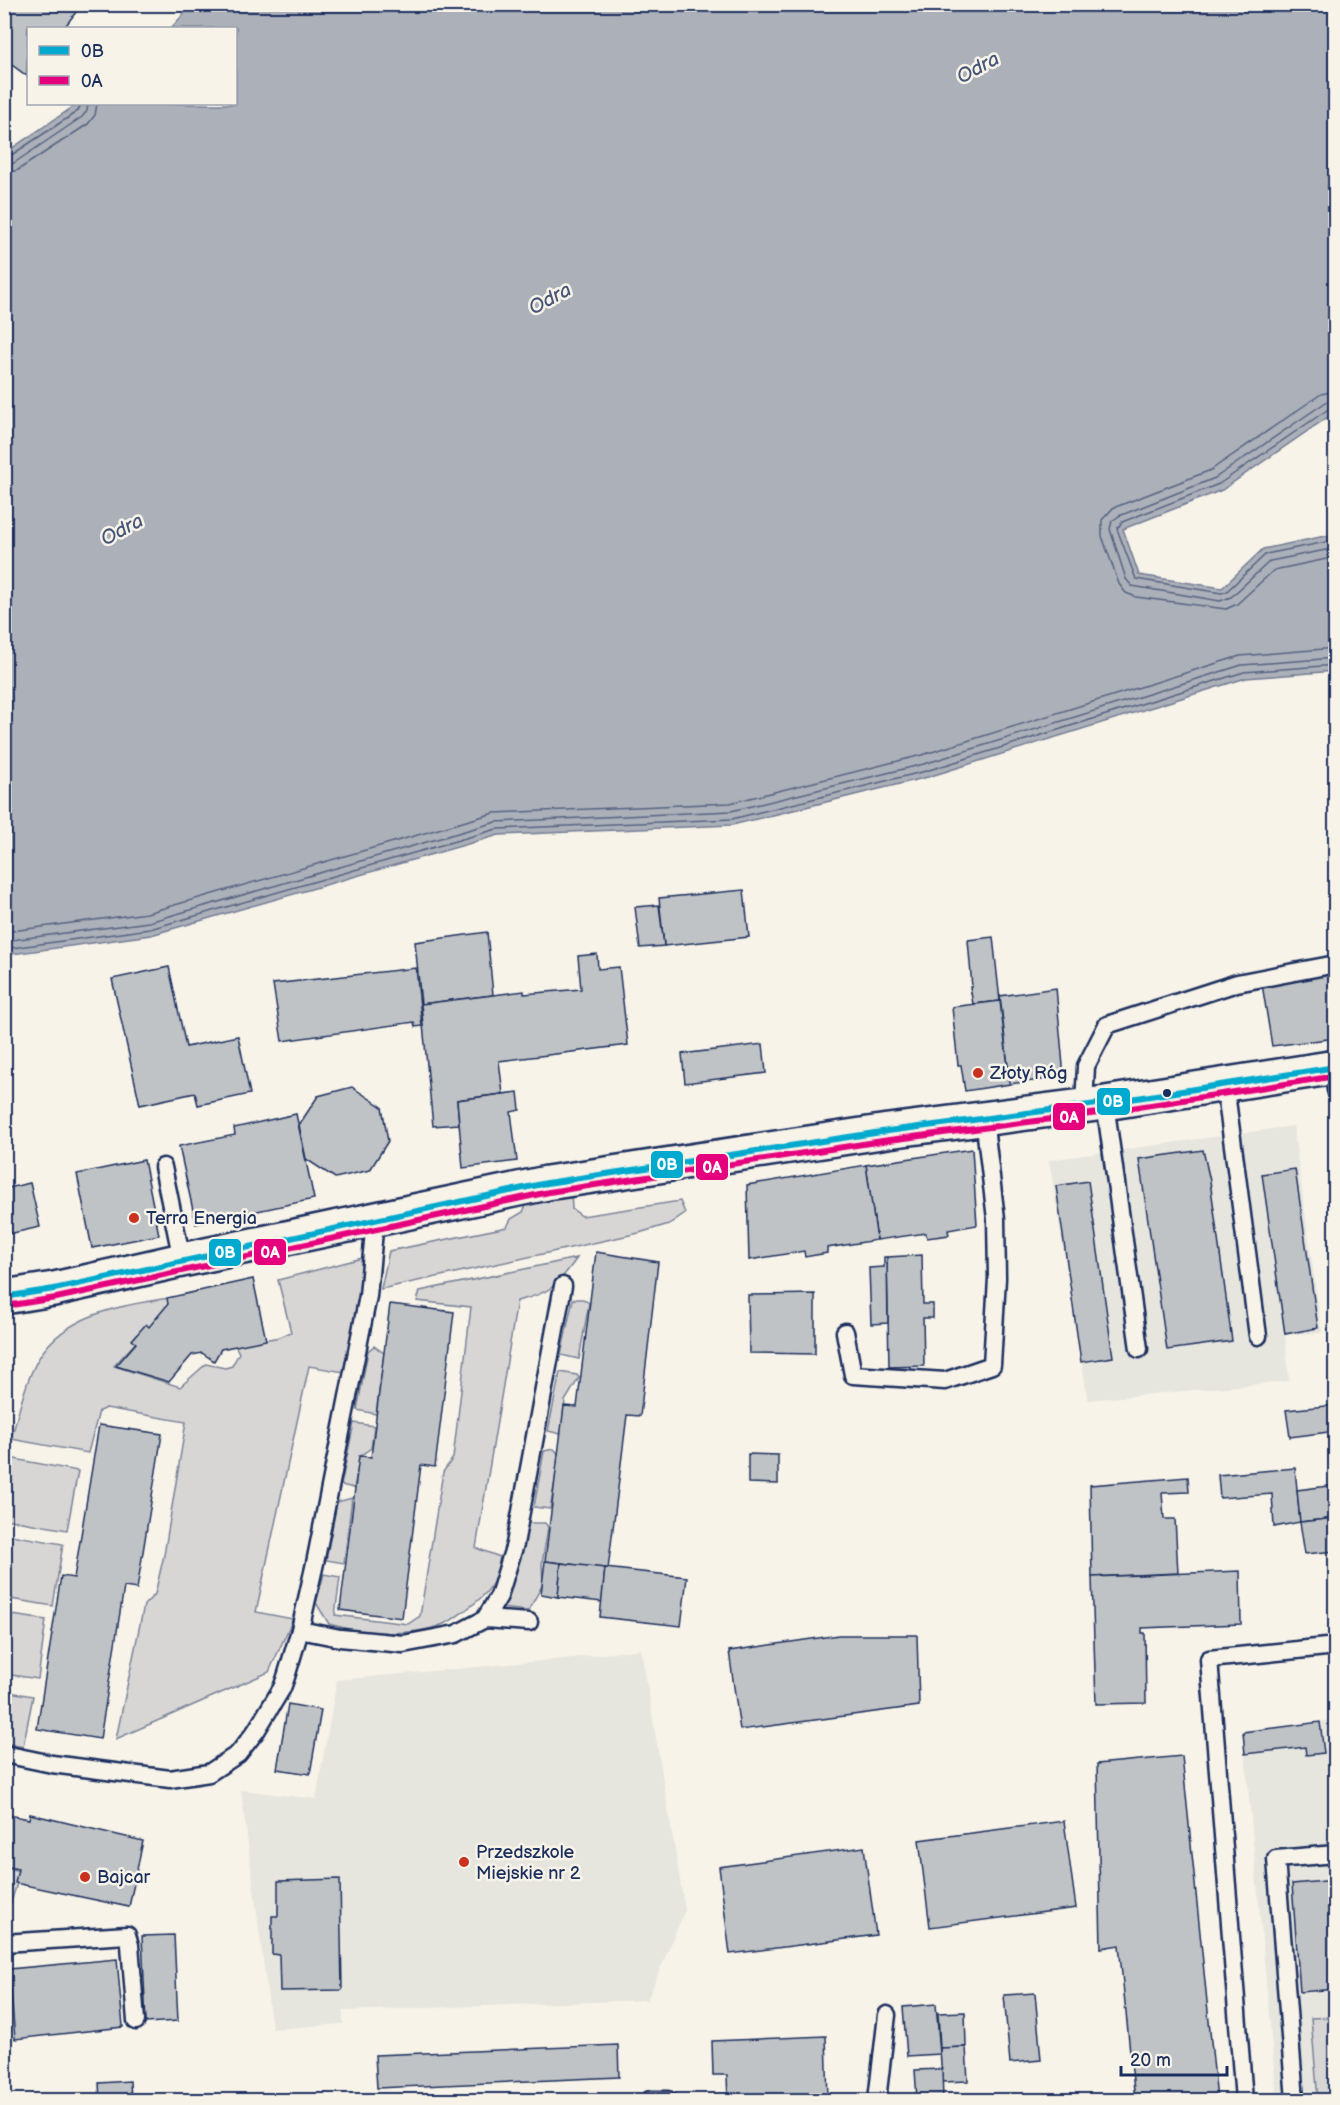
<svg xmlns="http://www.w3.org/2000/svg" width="1340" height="2105" viewBox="0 0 1340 2105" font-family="'Balsamiq Sans',sans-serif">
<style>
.built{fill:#e6e5de}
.green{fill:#d7d6d4;stroke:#798299;stroke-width:1.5}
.water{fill:#acb0b9;stroke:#727c95;stroke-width:1.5}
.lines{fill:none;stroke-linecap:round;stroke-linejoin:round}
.shore{stroke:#556382;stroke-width:1.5}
.building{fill:#c0c3c5;stroke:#1b2f5e;stroke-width:1.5}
.service-casing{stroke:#1b2f5e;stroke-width:21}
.minor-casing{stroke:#1b2f5e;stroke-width:38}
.service{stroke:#f7f3e8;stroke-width:16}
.minor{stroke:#f7f3e8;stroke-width:33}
.bus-1-casing{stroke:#f7f3e8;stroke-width:10}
.bus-2-casing{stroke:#f7f3e8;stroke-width:10}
.bus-1{stroke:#00a9ce;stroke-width:6}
.bus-2{stroke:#e5007d;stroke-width:6}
.poi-dot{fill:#c8321e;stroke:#f7f3e8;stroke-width:2}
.bus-dot{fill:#1b2f5e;stroke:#f7f3e8;stroke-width:2}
.labels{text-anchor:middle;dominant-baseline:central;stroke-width:5;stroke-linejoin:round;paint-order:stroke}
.poi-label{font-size:18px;fill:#1b2f5e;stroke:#f7f3e8;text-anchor:start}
.water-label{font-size:20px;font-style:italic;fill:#465679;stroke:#f7f3e8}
.line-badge{stroke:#f7f3e8;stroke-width:2}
.badge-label{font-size:16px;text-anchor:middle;font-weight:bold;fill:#fff}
</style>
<rect width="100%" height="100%" fill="#f7f3e8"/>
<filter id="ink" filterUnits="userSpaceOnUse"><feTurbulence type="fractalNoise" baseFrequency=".0167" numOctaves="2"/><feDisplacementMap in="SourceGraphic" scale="12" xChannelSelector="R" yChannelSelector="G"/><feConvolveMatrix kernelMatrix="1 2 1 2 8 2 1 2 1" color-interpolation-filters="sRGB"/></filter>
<g filter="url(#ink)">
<g class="built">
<polygon points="1293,1126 1322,1333 1285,1334 1289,1381 1088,1400 1049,1160"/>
<polygon points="641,1649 685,1910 647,2000 343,2011 343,2024 272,2029 241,1790 316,1799 337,1680 573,1658"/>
<polygon points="1335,1720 1335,2100 1277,2100 1243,1732"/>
</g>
<g class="green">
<polygon points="571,1192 572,1209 582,1216 680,1201 685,1213 669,1224 639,1233 381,1289 389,1251 507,1227 511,1219 523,1212 529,1199"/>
<path d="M366,1257L344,1372L309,1366L256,1612L293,1619L269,1672L116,1739L144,1605L155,1594L164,1555L186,1422L106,1408L99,1411L88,1453L11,1439C19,1412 27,1371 45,1349C73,1313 127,1304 170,1298L175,1300L114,1366L180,1387L206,1364L225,1368L232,1366L239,1353L235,1345L280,1337L291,1332L278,1280Z"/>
<path d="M577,1258C557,1286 551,1293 517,1301L476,1548L500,1557C497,1583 488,1594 467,1609C461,1613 454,1619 448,1622C416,1638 362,1634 329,1624L316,1603L324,1574L340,1577L335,1615L408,1624L420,1616L443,1472L453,1458L471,1307L417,1301L420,1291Z"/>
<polygon points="573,1299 583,1299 589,1303 579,1359 561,1355"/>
<polygon points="374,1346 384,1353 376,1414 357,1410 368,1351"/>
<polygon points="560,1372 577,1375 579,1378 565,1401 561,1434 548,1431"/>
<polygon points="354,1423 374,1426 371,1448 360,1456 354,1488 341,1485"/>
<polygon points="554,1449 557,1452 559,1459 550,1509 534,1507 544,1451"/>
<polygon points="4,1457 78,1471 67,1530 5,1519"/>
<polygon points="352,1498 344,1563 326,1560 337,1502"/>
<polygon points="526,1523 545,1523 548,1527 542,1564 543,1584 528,1611 500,1608"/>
<polygon points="5,1534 63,1544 53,1606 5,1598"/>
<polygon points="5,1614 46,1620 38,1679 5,1674"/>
<polygon points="4,1691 33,1696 23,1747 5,1743"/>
<polygon points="5,1868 21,1871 5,1921"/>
<polygon points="1335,2017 1335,2100 1318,2100 1311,2018"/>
</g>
<polygon class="water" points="192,5 1335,5 1335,412 1222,490 1123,529 1139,575 1222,588 1263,549 1335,534 1335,671 1246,678 928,777 732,825 499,835 151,935 5,955 5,153 73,107 102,104 236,104 236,28 171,28"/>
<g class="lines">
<g class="shore">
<polyline points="4,157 10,156 78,111 81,104"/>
<polyline points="4,165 14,163 82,117 87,111 88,104"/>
<polyline points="4,174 18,170 88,124 95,115 97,104"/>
<polyline points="1336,391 1321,394 1211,470 1113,508 1102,520 1102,536 1119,584 1126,593 1136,597 1226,609 1237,604 1274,570 1336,557"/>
<polyline points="1336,400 1326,402 1215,478 1119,516 1112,521 1110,529 1126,579 1132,586 1220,601 1231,597 1270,561 1336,548"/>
<polyline points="1336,407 1330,408 1219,484 1122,522 1117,529 1136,579 1221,593 1226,592 1266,554 1336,540"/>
<polyline points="4,932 147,913 494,813 730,803 922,755 1240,656 1336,648"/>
<polyline points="4,941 149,922 496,822 731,811 924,764 1242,665 1336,658"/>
<polyline points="4,949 150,929 497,829 732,819 926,771 1244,672 1336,665"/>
</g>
</g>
<g class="building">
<polygon points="4,4 82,4 64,28 28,28 27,76 4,59"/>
<polygon points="744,890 749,937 664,946 659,898"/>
<polygon points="659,905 664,946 640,948 635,907"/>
<polygon points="487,932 493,995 421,1004 415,942"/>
<polygon points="993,937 1000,1001 973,1004 970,987 972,987 968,940"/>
<polygon points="597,954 598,969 619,967 628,1045 499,1061 503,1094 457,1100 459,1124 433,1126 421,1004 524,991 524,994 581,989 578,956"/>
<polygon points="169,967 186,1047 238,1036 250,1094 198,1105 195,1093 140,1105 112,979"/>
<polygon points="416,968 422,1026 415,1027 414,1022 282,1041 273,984"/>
<polygon points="1336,974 1336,1038 1272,1046 1262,984"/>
<polygon points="1056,988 1064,1077 1010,1084 1000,996"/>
<polygon points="1000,1001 1010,1084 965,1091 961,1065 958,1065 952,1007"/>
<polygon points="763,1044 766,1073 685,1083 682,1054"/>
<polygon points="352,1087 382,1107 388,1141 370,1170 335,1178 306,1159 299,1125 318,1096"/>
<polygon points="518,1092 520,1110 511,1112 517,1161 463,1168 457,1100"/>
<polygon points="296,1114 314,1199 196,1224 179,1146 235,1135 234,1128"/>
<polygon points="972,1149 977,1225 948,1230 949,1235 927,1238 926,1233 877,1240 866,1165"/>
<polygon points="1203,1150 1210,1181 1232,1341 1167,1350 1139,1159"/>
<polygon points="144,1160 159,1235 92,1248 77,1174"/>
<polygon points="866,1165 877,1240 827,1248 827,1253 805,1257 804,1251 749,1260 747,1185"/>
<polygon points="1295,1169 1318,1328 1285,1334 1262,1174"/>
<polygon points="1088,1181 1113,1357 1081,1362 1056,1186"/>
<polygon points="30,1183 40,1227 4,1235 4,1189"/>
<polygon points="596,1252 658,1262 640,1416 627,1415 608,1569 545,1561 564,1406 577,1407"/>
<polygon points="922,1255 923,1304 933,1304 933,1318 923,1318 924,1366 889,1367 887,1257"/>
<polygon points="884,1257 887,1257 888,1323 871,1324 869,1268 884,1267"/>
<polygon points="253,1279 266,1340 221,1349 214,1361 202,1353 192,1355 169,1382 116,1366 136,1343 132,1340 146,1324 149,1327 168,1304 167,1298"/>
<polygon points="815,1294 815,1354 749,1353 748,1295"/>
<polygon points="390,1304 454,1312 435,1467 421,1465 402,1618 340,1610 359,1456 371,1457"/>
<polygon points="1336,1405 1336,1431 1290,1437 1286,1410"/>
<polygon points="99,1425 162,1434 137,1589 124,1587 100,1739 37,1729 61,1576 74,1578"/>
<polygon points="748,1454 778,1455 778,1484 748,1483"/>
<polygon points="1295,1468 1300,1522 1274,1527 1272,1494 1220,1498 1218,1475"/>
<polygon points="1188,1477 1189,1492 1162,1493 1164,1519 1175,1519 1178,1573 1092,1577 1090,1485"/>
<polygon points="1336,1485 1336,1518 1300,1522 1297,1490"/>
<polygon points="1336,1518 1336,1551 1305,1554 1300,1522"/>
<polygon points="545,1561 561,1563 558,1597 541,1594"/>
<polygon points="561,1563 605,1568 602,1602 558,1597"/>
<polygon points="605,1568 687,1577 681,1626 600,1617"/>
<polygon points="1240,1571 1241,1624 1142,1628 1142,1633 1145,1633 1146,1703 1096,1704 1092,1577"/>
<polygon points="839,1635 917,1635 919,1706 740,1730 729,1651"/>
<polygon points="288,1704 321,1710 310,1774 277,1769"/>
<polygon points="1320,1722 1324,1753 1306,1755 1305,1747 1245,1754 1243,1732"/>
<polygon points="1182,1756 1217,2100 1135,2100 1119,1945 1101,1948 1097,1764"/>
<polygon points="4,1814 29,1819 30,1814 143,1841 129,1907 15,1883 18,1869 4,1866"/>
<polygon points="1064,1821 1076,1908 930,1927 919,1840"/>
<polygon points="864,1847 876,1935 730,1954 719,1867"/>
<polygon points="340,1879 342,1990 280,1991 279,1955 272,1954 272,1916 278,1916 278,1881"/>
<polygon points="1336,1880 1336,1989 1300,1992 1292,1884"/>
<polygon points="174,1935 178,2021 146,2023 142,1936"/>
<polygon points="117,1959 123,2027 15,2039 9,1969"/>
<polygon points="1035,1993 1041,2060 1010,2063 1004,1995"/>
<polygon points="936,2004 940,2054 907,2056 903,2007"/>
<polygon points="965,2012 966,2047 940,2048 938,2013"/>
<polygon points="826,2036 828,2100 728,2100 727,2075 713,2075 712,2041"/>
<polygon points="618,2045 619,2077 377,2088 375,2055"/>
<polygon points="966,2047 968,2081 942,2082 940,2048"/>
<polygon points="942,2069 943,2100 917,2100 915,2070"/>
<polygon points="130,2081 131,2100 100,2100 99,2083"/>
</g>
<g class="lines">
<g class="service-casing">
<g id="service">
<polyline points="1333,1068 1336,1090"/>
<polyline points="1225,1085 1258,1336"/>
<polyline points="1105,1103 1139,1349"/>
<polyline points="1084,1106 1086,1066 1107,1025 1237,983 1336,964"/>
<polyline points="163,1167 182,1260"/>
<polyline points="845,1332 853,1375 945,1381 992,1365 997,1278 996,1219 984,1118"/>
<polyline points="485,1619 529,1622"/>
<polyline points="300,1630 340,1638 403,1644 456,1634 485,1619 499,1596 515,1544 563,1286"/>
<polyline points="4,1754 52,1764 170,1779 209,1773 238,1754 256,1731 282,1688 286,1677 300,1630 315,1563 368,1296 375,1220"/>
<polyline points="4,1943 127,1935 130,1945 136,2021"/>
<polyline points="650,2100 668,2100"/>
<polyline points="877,2100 887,2015"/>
<polyline points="1244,2100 1209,1659 1336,1646"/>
<polyline points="1295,2100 1276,1859 1336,1854"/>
</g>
</g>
<g class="minor-casing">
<polyline id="minor" points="4,1297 54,1289 182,1260 547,1183 888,1131 1105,1103 1336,1067"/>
</g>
<use href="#service" class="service"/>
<use href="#minor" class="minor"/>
<g class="bus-1-casing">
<polyline id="bus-1" points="4,1297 54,1289 547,1183 888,1131 1105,1103 1336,1067"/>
</g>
<g class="bus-2-casing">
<polyline id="bus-2" points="5,1306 56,1298 549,1192 889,1140 1106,1112 1336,1076"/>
</g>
<use href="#bus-1" class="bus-1"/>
<use href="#bus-2" class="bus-2"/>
</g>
</g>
<g class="poi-dot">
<circle cx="978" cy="1073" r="6"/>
<circle cx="134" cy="1218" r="6"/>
<circle cx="464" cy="1862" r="6"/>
<circle cx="85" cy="1877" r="6"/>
</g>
<circle class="bus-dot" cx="1167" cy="1093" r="5"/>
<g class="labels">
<g class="poi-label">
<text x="990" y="1073">Złoty Róg</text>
<text x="146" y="1218">Terra Energia</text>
<text x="476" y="1852">Przedszkole<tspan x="476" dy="21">Miejskie nr 2</tspan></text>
<text x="97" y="1877">Bajcar</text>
</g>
<g class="water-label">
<text transform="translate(978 68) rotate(-28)">Odra</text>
<text transform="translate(550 299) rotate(-28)">Odra</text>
<text transform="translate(122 530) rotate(-28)">Odra</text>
</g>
</g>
<g class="line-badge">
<rect x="1096" y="1087" width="35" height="29" rx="6" fill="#00a9ce"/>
<rect x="1052" y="1102" width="34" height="29" rx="6" fill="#e5007d"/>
<rect x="650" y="1150" width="34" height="29" rx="6" fill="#00a9ce"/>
<rect x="695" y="1153" width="34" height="28" rx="6" fill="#e5007d"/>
<rect x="253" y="1238" width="34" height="28" rx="6" fill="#e5007d"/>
<rect x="208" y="1238" width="34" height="29" rx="6" fill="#00a9ce"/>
</g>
<g class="badge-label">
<text x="1113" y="1107">0B</text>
<text x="1069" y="1123">0A</text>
<text x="667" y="1170">0B</text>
<text x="712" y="1173">0A</text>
<text x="270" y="1258">0A</text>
<text x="225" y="1258">0B</text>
</g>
<rect width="1340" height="2105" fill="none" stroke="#f7f3e8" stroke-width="24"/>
<rect x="12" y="12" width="1316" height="2081" fill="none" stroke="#1b2f5e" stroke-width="2" filter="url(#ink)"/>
<rect x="27" y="27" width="210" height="78" fill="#f7f3e8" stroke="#9fa5b1" stroke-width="1.5"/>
<rect x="39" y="46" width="30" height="9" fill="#00a9ce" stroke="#9fa5b1" stroke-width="1.5"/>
<text x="81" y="57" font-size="18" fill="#1b2f5e">0B</text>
<rect x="39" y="76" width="30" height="9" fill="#e5007d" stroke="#9fa5b1" stroke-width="1.5"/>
<text x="81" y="87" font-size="18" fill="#1b2f5e">0A</text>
<path d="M1121 2066v9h106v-9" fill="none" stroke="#1b2f5e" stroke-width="3"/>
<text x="1130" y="2066" font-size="18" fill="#1b2f5e" stroke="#f7f3e8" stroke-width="4.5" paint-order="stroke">20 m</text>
</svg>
